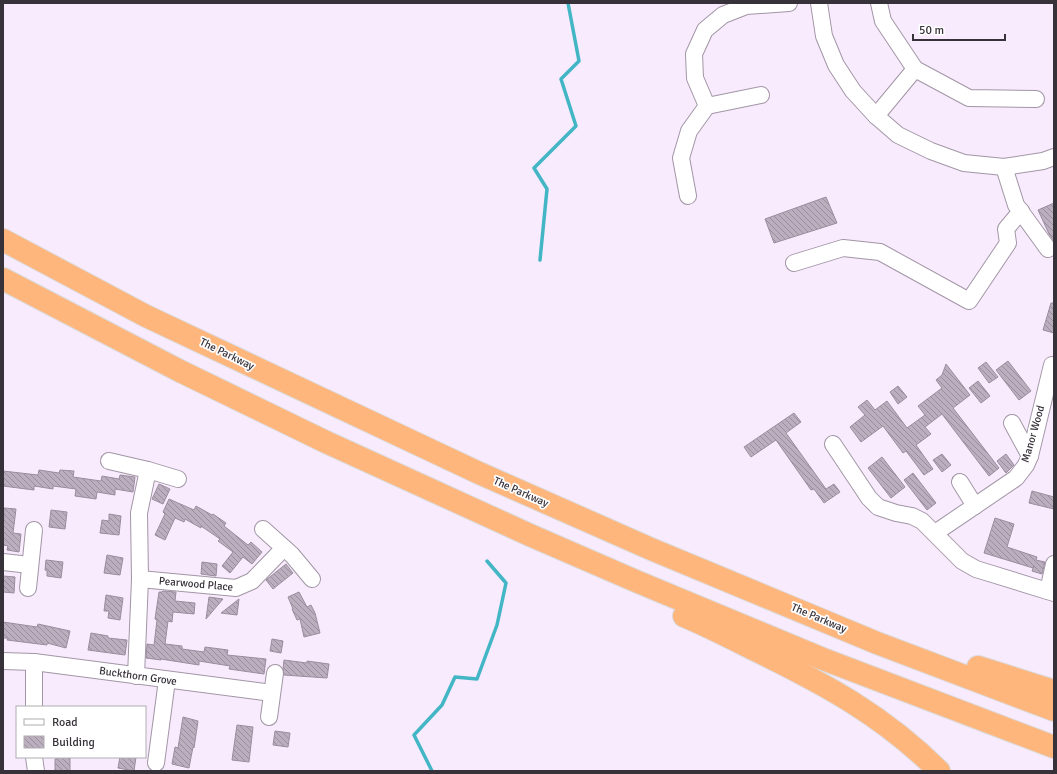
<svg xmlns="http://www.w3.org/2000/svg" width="1057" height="774" viewBox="0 0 1057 774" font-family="Signika,sans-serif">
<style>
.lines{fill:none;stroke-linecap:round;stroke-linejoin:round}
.stream{stroke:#43b6c5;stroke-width:3.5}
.building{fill:url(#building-back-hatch);stroke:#9a8e9e}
.minor-casing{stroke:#a296a6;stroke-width:18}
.highway-casing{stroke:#dbdadb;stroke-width:24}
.minor{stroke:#fff;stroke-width:16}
.highway{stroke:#ffb67c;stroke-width:22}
.labels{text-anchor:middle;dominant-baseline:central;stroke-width:3.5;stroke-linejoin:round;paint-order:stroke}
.street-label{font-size:11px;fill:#373239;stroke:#fff}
</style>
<defs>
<pattern id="building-back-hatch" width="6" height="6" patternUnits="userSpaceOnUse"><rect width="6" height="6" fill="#bbaebf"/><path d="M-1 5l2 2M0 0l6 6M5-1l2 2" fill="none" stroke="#998e9c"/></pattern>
</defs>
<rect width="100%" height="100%" fill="#f8ebfd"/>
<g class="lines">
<g class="stream">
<polyline points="540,260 547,189 534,168 576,126 561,79 579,61 568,3"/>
<polyline points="432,771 414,735 442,705 455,677 477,679 497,625 506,583 487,561"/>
</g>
</g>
<g class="building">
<polygon points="826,197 837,223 774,243 765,219"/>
<polygon points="1054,203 1054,241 1049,234 1038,210"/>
<polygon points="1051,303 1054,303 1054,333 1043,330"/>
<polygon points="1008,361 1031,391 1019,400 996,370"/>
<polygon points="986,362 998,377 989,383 978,368"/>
<polygon points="946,364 970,395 953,408 999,468 989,476 942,414 925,427 931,434 916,445 933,469 924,475 906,451 903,453 883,426 861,442 850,427 865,415 858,407 867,400 875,410 887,401 907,428 925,415 918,406 942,388 936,380 942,375"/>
<polygon points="978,381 990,396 981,403 969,388"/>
<polygon points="898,386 907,397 898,404 890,392"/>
<polygon points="794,413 801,422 786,433 826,489 834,484 840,492 824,503 814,489 811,490 776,440 751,457 744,447"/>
<polygon points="942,454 951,465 942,472 933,460"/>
<polygon points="1006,454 1014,465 1006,473 997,461"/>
<polygon points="882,457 905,487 891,498 868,468"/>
<polygon points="39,470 59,473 60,470 74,471 73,477 101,481 102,476 119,479 120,475 135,477 133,492 115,489 115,495 97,492 96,499 75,496 76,489 53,486 53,489 34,486 34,490 3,486 3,471 38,475"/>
<polygon points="913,473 936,503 927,510 904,480"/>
<polygon points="159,484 170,489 163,504 152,499"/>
<polygon points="1032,491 1054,497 1054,509 1029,503"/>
<polygon points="169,499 194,510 196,506 212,515 213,514 226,523 224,526 248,545 251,542 262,552 252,564 243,557 230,573 222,566 233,552 218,541 220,539 201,526 201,528 185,519 184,522 175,518 165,540 155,535 165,514 163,512"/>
<polygon points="4,508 16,509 13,533 21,534 19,552 7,550 8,546 3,545"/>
<polygon points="51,510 67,512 65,529 49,527"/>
<polygon points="109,514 121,516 119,535 100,533 102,520 109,521"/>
<polygon points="995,518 1014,524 1007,547 1037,557 1036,560 1045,562 1042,574 1032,571 1034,566 1033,568 984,553"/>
<polygon points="107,555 123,558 120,575 104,573"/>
<polygon points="46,560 63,562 61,578 47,576 47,571 45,570"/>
<polygon points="202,562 217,564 216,576 201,574"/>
<polygon points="286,564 293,573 273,589 266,580"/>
<polygon points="3,576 15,577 14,593 3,592"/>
<polygon points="163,591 176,592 175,601 195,603 194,614 173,612 172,622 168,621 165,644 182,646 182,649 204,652 205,647 228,650 227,655 266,659 264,674 229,669 230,666 199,661 199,665 161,659 161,660 146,658 147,644 154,645 157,620 155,619 159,592 162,592"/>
<polygon points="299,592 307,607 311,605 315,613 320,633 304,637 300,619 297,620 292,609 293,609 288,597"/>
<polygon points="106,595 123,598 120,620 108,618 109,611 104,611"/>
<polygon points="209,597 223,599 206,619"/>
<polygon points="239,599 237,615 221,613"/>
<polygon points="3,622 37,627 38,624 70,631 66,648 47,643 47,645 7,640 8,638 3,638"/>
<polygon points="91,633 108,636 108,638 127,640 125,655 88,650"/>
<polygon points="272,639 283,641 281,653 270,651"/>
<polygon points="284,660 307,663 307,661 329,664 327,678 284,675 283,669"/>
<polygon points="183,717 198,721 194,748 193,747 189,768 172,764 175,747 178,748"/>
<polygon points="237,725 253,727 249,762 232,760"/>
<polygon points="275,731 290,733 288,747 273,745"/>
<polygon points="57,757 70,757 70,771 55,771 55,759 57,759"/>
<polygon points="120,757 136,757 134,771 118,768"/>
</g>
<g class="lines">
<g class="minor-casing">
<g id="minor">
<polyline points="819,3 824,36 836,65 853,91 876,116 898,135 931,151 964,163 1004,167 1043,161 1054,157"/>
<polyline points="879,3 883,21 915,69 969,98 1036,99"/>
<polyline points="707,106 761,95"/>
<polyline points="876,116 915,69"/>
<polyline points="1004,167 1016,205 1048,249"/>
<polyline points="688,196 681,158 689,131 707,106 695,78 694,54 705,30 723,15 746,6 789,3"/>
<polyline points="794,263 843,248 880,252 969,301 1008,243 1006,229 1021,211"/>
<polyline points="1012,423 1030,456"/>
<polyline points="833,444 869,498 878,507 896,513 912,516 922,521 962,561 976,569 1054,593"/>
<polyline points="109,461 148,470 178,479"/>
<polyline points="960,482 975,506"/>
<polyline points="263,529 292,555 312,579"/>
<polyline points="935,533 1016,478 1026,465 1030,456 1052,365 1054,365"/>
<polyline points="3,562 30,565"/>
<polyline points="140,579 236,588 252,581 284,548"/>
<polyline points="28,588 34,530"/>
<polyline points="1048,591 1054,564"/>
<polyline points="3,661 34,662 272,693"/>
<polyline points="34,662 34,707"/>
<polyline points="136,676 140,579 139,513 148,470"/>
<polyline points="269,717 275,673"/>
<polyline points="34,757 36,771"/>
<polyline points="156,763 167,680"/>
</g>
</g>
<g class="highway-casing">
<g id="highway">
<polyline points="3,240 146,316 479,473 651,549 877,643 1054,710"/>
<polyline points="3,279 180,371 326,442 532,536 638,582 823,659 1054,747"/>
<path d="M684,616C708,626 731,638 755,650C825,684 884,716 939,771"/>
<polyline points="978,667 1054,691"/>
</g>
</g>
<use href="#minor" class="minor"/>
<use href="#highway" class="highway"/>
</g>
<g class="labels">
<g class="street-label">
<text transform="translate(227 354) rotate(26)">The Parkway</text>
<text transform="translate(1033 434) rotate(-74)">Manor Wood</text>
<text transform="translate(521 492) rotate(24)">The Parkway</text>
<text transform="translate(196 584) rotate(5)">Pearwood Place</text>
<text transform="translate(819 618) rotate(23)">The Parkway</text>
<text transform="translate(138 676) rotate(8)">Buckthorn Grove</text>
</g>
</g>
<rect width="1057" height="774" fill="none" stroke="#373239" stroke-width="8"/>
<rect x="16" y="706" width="130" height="52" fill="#ffffff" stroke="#afadb0"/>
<rect x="24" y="719" width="20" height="6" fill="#ffffff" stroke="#afadb0"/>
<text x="52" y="726" font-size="12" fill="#373239">Road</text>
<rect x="24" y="736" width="20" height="12" fill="url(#building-back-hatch)" stroke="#afadb0"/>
<text x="52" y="746" font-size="12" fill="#373239">Building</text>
<path d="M913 34v6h92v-6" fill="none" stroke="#373239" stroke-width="2"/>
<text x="919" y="34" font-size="12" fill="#373239" stroke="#ffffff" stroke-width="3" paint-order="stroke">50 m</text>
</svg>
